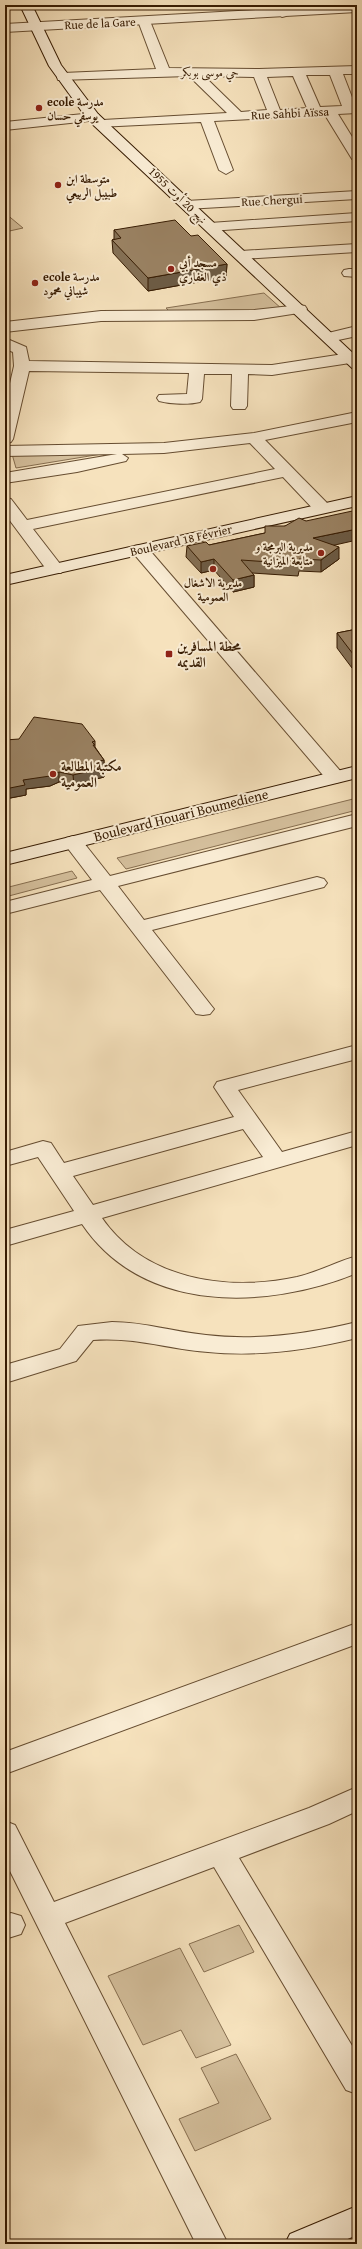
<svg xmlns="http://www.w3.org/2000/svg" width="362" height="2249" viewBox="0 0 362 2249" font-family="'Gentium Book Plus',Amiri,serif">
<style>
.green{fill:#d5c09d;stroke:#866e50}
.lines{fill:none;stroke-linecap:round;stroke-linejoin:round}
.minor-casing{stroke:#664d31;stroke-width:2}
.tertiary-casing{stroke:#664d31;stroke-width:2}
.secondary-casing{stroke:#361b02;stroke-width:2}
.minor{fill:#f9ecd4;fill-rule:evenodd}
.tertiary{fill:#f9ecd4;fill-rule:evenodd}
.secondary{fill:#f9ecd4;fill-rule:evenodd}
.wall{fill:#847055;stroke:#361b02}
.shaded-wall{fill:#6c5b45;stroke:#361b02}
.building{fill:#9a8263;stroke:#361b02}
.poi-dot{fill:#8f2418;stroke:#f9ecd4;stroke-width:1.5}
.labels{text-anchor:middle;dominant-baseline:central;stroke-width:4;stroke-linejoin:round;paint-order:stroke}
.far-street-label{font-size:12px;fill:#361b02;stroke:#f9ecd4}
.far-poi-label{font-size:12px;font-weight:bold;fill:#361b02;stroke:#f9ecd4;text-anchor:start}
.poi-label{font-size:14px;font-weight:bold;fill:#361b02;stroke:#f9ecd4;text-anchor:start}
.street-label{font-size:14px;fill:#361b02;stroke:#f9ecd4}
</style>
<rect width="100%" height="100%" fill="#f6e2bd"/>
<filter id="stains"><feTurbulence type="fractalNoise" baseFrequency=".005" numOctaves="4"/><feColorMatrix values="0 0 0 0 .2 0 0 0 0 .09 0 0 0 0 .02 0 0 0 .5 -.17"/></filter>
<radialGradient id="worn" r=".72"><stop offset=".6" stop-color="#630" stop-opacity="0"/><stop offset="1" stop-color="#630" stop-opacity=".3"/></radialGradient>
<g class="green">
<polygon points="5,213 23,228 5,232"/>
<polygon points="264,293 282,309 253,313 170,312 166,308"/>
<polygon points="114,452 16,468 12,454"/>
<polygon points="357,798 357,810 126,869 117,858"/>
<polygon points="72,871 77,878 5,897 5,888"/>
<polygon points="239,1925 254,1952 204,1972 189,1944"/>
<polygon points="180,1948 231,2045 196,2058 181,2030 143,2045 108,1976"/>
<polygon points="236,2054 271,2119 195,2151 179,2119 219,2103 201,2068"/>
</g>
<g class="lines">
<g class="minor-casing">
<g id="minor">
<polygon points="275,5 292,5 287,8 288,13 286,16 282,17 276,13"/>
<path d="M144,17L150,21L169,68L259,69L357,66V74H343L355,105H357V113L338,114L357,145V160L352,159L325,115L214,121L233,170L226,174L219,170L201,122L98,127L96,124L98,121L103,120L227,113L189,76L58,80L57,77L63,73L156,69L138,21ZM306,75H330L342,106L320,107ZM204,76L254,77L267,110L241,112ZM293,76L307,108L280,110L267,77Z"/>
<polygon points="93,113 98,114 100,117 98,120 5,130 5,122"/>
<polygon points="357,191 357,199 186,209 179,205 186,201"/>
<polygon points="357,213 357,221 210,231 203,227 210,223"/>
<polygon points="357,244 357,252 241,259 234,255 241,251"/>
<polygon points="349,269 357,269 357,277 344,276 342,273 344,270"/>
<polygon points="300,305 305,306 307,309 305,312 254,320 101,321 5,332 5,322 101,311 254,310"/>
<polygon points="357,326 357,336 329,342 324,340 321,337 324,334"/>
<path d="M5,338L26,347L29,361L272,365L350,353L355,355L357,359L350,363L272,375L248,374L247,406L245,409H233L231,406L232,374H204L202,399L200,402C188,405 171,404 159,401L157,398L159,395L187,394L189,373L29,371L13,439L11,442L5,444V405L14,366L13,352L5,349Z"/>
<polygon points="357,412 357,422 265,440 328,504 330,508 328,512 316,512 283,477 33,529 64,569 61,573 49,573 5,514 5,498 11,499 27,520 275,469 250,443 164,453 122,454 128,458 126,461 77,472 5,483 5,473 117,454 5,456 5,446 164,443 254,433"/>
<polygon points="357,814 357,826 118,886 144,920 317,877 324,879 327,883 324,887 152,930 210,1004 214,1009 210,1014 203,1015 196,1014 100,890 5,914 5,902 92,880 63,842 66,838 73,836 80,838 110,876"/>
<path d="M357,1045V1059L238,1090L282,1152L357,1131V1145L102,1218C145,1280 227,1292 297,1277C318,1272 336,1262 357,1256V1273C266,1310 143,1314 82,1224L5,1246V1230L74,1211L38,1157L5,1166V1152L43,1141L51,1143L64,1163L234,1117L214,1087L217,1082ZM243,1129L263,1157L93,1205L73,1176Z"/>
<path d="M112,1322C144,1322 174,1332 206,1335C256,1341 308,1334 357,1322V1338C308,1350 258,1357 208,1352C167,1349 137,1337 93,1340L76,1361L5,1383V1365L60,1349L78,1326Z"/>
<polygon points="357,1623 357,1644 5,1774 5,1752"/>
<polygon points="357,1787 357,1811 329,1824 239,1858 357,2054 357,2094 346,2090 214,1867 65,1923 228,2244 196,2244 5,1861 5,1821 15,1825 54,1902 309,1808"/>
<polygon points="11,1913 21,1916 25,1925 21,1934 5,1939 5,1915"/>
</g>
</g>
<g class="tertiary-casing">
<g id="tertiary">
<polygon points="344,5 357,5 357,12 5,32 5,24"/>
<polygon points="140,545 146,546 342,773 345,777 342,781 335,783 328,781 134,554 131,550 134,546"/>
</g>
</g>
<g class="secondary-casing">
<g id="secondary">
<polygon points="20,5 32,5 61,65 98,114 357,357 357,370 352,368 88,120 49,66"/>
<polygon points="357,496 357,506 5,585 5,575"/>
<polygon points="357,766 357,778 5,865 5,853"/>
<polygon points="357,2206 357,2235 336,2244 285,2244 290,2234"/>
</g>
</g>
<use href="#minor" class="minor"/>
<use href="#tertiary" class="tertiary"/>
<use href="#secondary" class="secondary"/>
</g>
<g class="wall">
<polygon points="114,230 191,236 227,264 226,277 148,291 113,253 112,240 114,239"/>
<polygon points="357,450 357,461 355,460 356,451"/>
<polygon points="306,521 334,545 339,559 321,572 299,571 298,576 252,573 254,575 254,587 233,592 214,570 201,573 186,557 187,546 209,545 265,533 285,526"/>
<polygon points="357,629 357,667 352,668 337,648 337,633"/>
<polygon points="5,740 95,741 95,747 104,760 104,777 74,785 59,782 50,786 26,789 26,795 5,799"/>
</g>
<g class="shaded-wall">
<polygon points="227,264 226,277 148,291 148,278"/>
<rect x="5" y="526" width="1" height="11"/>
<polygon points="357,529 357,540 313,550 313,538"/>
<polygon points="339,547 339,559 321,572 321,560"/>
<polygon points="214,559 214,570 201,573 201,562"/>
<polygon points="254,575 254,587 233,592 233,580"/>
<polygon points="357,653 357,667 352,668 353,654"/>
<polygon points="104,760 104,777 74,785 73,775 99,761"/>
<polygon points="59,772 59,782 50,786 26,789 26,795 5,799 5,789 23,780"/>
</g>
<g class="building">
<polygon points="175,220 191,236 198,235 227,264 148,278 112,240 121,238 114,230"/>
<polygon points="357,510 357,529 313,538 339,547 321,560 299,559 298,564 241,560 254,575 233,580 214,559 201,562 187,546 206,542 209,545 265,533 265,526 285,526 299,518 306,521"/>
<polygon points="357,629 357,653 353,654 337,633"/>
<polygon points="34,717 82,724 95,741 92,742 95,745 93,745 104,760 99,761 104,768 73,775 59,772 50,776 23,780 25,785 5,789 5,740 19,739"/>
</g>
<g class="poi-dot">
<circle cx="39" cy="108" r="4"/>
<circle cx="58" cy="185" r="4"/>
<circle cx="171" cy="269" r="4"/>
<circle cx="35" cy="283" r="4"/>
<circle cx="321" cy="553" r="4"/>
<circle cx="213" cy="569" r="4"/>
<rect x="165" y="650" width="8" height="8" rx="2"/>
<circle cx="53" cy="774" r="4"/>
</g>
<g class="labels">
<g class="far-street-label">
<text transform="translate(100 23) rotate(-3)">Rue de la Gare</text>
<text transform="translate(210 72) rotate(1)">حي موسى بوبكر</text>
<text transform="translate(290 113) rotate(-3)">Rue Sahbi Aïssa</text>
<text transform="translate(178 195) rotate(44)">نهج 20 أوت 1955</text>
<text transform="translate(272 200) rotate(-3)">Rue Chergui</text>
<text transform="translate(181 540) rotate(-13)">Boulevard 18 Février</text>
</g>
<g class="far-poi-label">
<text x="47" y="101">ecole مدرسة<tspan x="47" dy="14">يوسفي حسان</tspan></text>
<text x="66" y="178">متوسطة ابن<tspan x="66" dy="14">طبيبل الربيعي</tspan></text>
<text x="179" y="262">مسجد أبي<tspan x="179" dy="14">ذي الغفاري</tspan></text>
<text x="43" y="276">ecole مدرسة<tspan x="43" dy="14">شيباني محمود</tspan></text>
<text x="313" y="546" text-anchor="end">مديرية البرمجة و<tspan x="313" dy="14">متابعة الميزانية</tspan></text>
<text x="213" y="582" text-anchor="middle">مديرية الاشغال<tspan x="213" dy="14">العمومية</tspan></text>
</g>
<g class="poi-label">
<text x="177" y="646">محطة المسافرين<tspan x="177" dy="16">القديمه</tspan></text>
<text x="61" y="766">مكتبة المطالعة<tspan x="61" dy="16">العمومية</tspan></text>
</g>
<g class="street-label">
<text transform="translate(181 815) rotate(-14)">Boulevard Houari Boumediene</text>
</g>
</g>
<rect width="362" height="2249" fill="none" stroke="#f6e2bd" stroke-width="20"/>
<rect x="6" y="6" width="350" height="2237" fill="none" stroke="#361b02" stroke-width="2"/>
<rect x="10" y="10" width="342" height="2229" fill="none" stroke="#361b02"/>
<rect width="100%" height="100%" filter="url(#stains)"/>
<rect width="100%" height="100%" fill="url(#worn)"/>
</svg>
